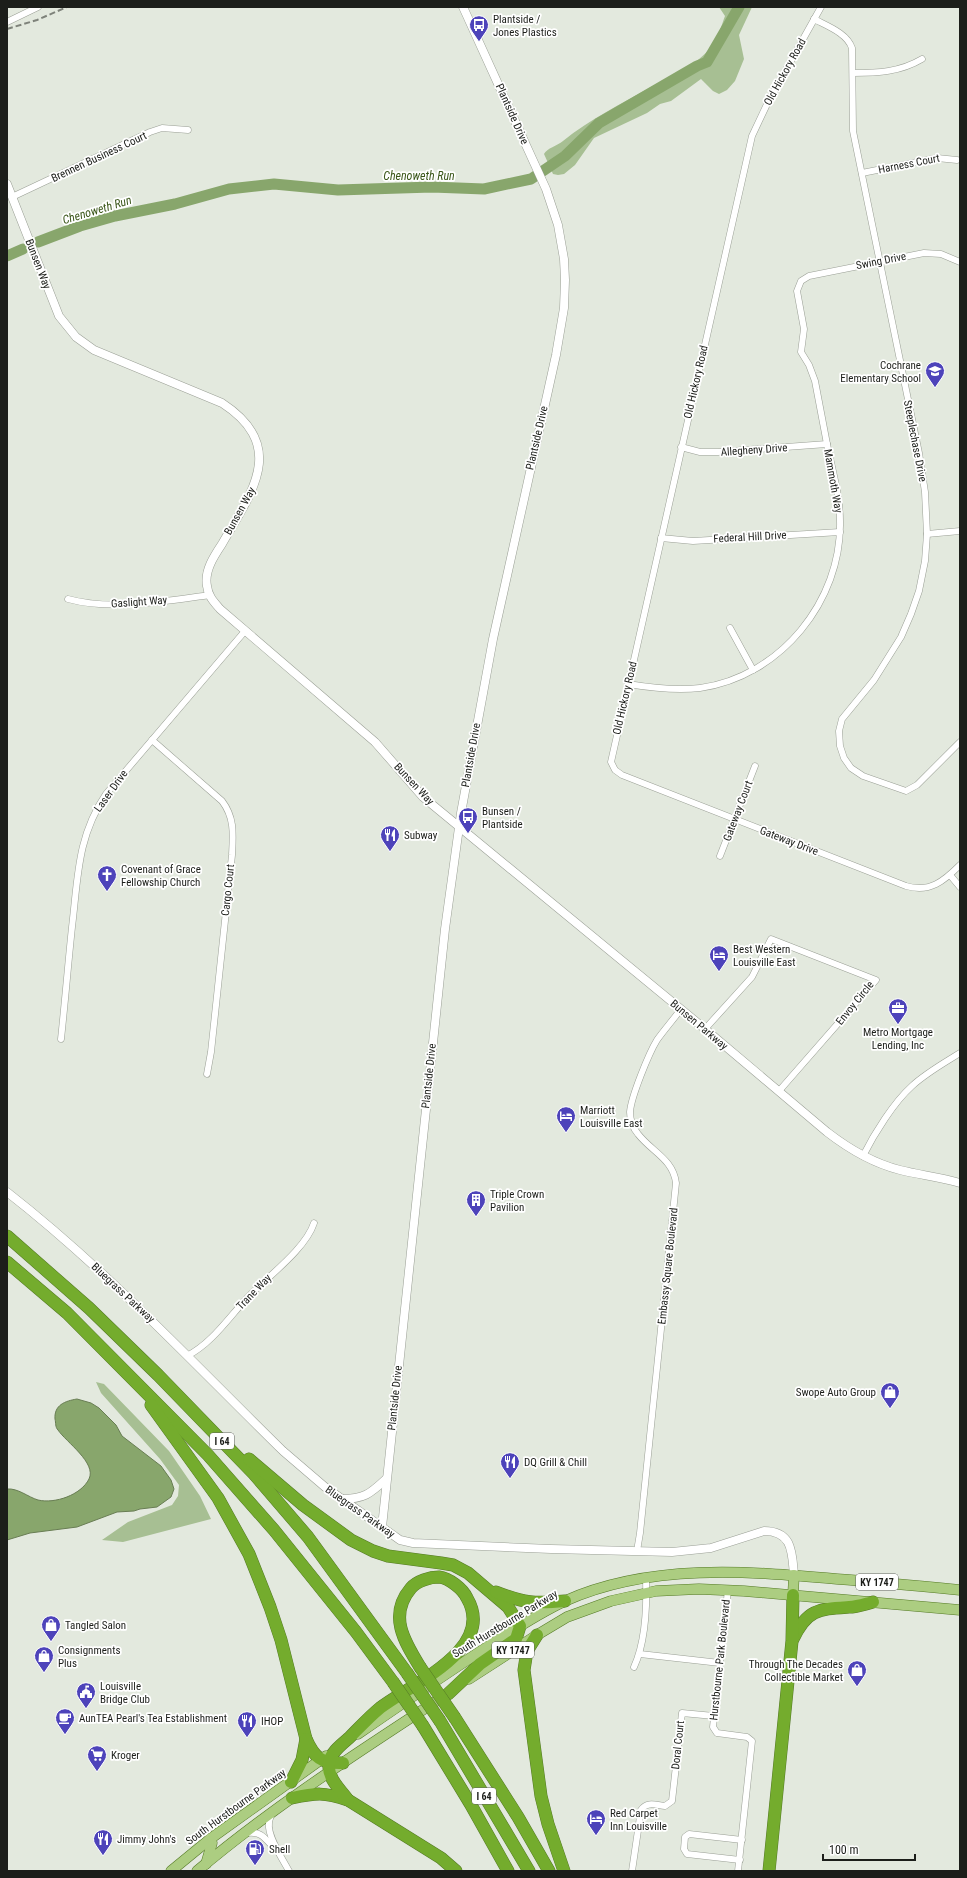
<svg xmlns="http://www.w3.org/2000/svg" width="967" height="1878" viewBox="0 0 967 1878" font-family="'Roboto Condensed',sans-serif">
<style>
.green{fill:#a7bf93}
.water{fill:#88a66c;stroke:#687d53}
.lines{fill:none;stroke-linecap:round;stroke-linejoin:round}
.river{stroke:#88a66c;stroke-width:11}
.minor-casing{stroke:#9a9f95;stroke-width:7}
.tertiary-casing{stroke:#9a9f95;stroke-width:9}
.primary-casing{stroke:#557a26;stroke-width:11}
.motorway-casing{stroke:#557a26;stroke-width:13}
.minor{stroke:#fff;stroke-width:6}
.tertiary{stroke:#fff;stroke-width:8}
.primary{stroke:#accd81;stroke-width:10}
.motorway{stroke:#74ac2d;stroke-width:12}
.rail{stroke:#7e827a;stroke-width:2;stroke-dasharray:6 3;stroke-linecap:butt}
.motorway-bridge-casing{stroke:#557a26;stroke-width:13;stroke-linecap:butt}
.motorway-bridge{stroke:#74ac2d;stroke-width:12}
.labels{text-anchor:middle;dominant-baseline:central;stroke-width:3.5;stroke-linejoin:round;paint-order:stroke}
.shield{fill:#fff;stroke:#60625f;stroke-width:1}
.shield-label{font-size:10px;font-weight:bold;fill:#1c1e1a}
.poi-label{font-size:11px;fill:#1c1e1a;stroke:#fff;text-anchor:start}
.street-label{font-size:11px;fill:#1c1e1a;stroke:#fff}
.water-label{font-size:12px;font-style:italic;fill:#3a5619;stroke:#fff}
</style>
<rect width="100%" height="100%" fill="#e3e9de"/>
<g class="green">
<path d="M719,7H752L739,35L744,59L735,81L727,90L719,94L713,91L701,79L671,101L660,104L647,113L594,138L575,165L564,174L558,175L553,174L544,154C547,148 557,146 563,141C590,119 621,104 651,87C671,77 697,65 711,47C718,38 721,27 725,16Z"/>
<polygon points="96,1382 104,1384 169,1451 200,1496 211,1519 123,1542 102,1540 128,1522 172,1505 178,1496 179,1485 160,1459 101,1393"/>
</g>
<path class="water" d="M77,1399L91,1403L99,1408L116,1425L122,1436L161,1466L171,1480L174,1489L171,1497L157,1507L140,1509L134,1511L117,1512L77,1527L30,1533L7,1540V1489C18,1488 28,1497 38,1500C55,1504 81,1495 89,1479C97,1463 66,1442 58,1430C55,1427 56,1423 55,1419C54,1405 65,1401 77,1399Z"/>
<g class="lines">
<g class="river">
<polyline points="38,242 80,226 115,216 175,204 229,189 274,184 338,190 432,187 484,189 531,179 565,156 599,123 697,66 707,62 739,7"/>
<polyline points="7,256 23,249"/>
</g>
<g class="minor-casing">
<g id="minor">
<path d="M821,7L769,100L752,136L611,762L615,770L622,775L906,886C930,893 944,881 960,865"/>
<path d="M814,19C827,26 847,33 852,48L853,131L919,453L925,492L927,534L925,561L919,591L911,614L901,637L874,680L842,719L839,731L840,746L844,758L851,768L863,776L906,791L917,785L960,742"/>
<polyline points="7,22 38,7"/>
<path d="M853,73C878,73 900,72 922,59"/>
<polyline points="862,173 937,158 957,160"/>
<polyline points="12,197 150,132 162,128 188,130"/>
<polyline points="681,447 700,452 718,452 827,444"/>
<polyline points="927,534 960,531"/>
<polyline points="661,538 693,541 840,532"/>
<path d="M68,599C111,611 165,601 210,595"/>
<polyline points="730,628 753,670"/>
<path d="M628,684C652,688 676,691 700,688C780,677 842,601 840,521C840,495 832,469 827,444C823,423 819,402 815,381L809,365L801,352L804,329L797,291L801,281L809,276L924,253L941,254L960,262"/>
<path d="M152,740L222,801C235,818 233,835 232,855L211,1052L207,1074"/>
<polyline points="720,856 755,766"/>
<polyline points="950,875 960,887"/>
<polyline points="705,1029 752,977 771,939 876,980 779,1091"/>
<path d="M61,1039C65,1002 68,965 72,927C78,878 77,837 106,794L245,631"/>
<path d="M863,1156C874,1134 894,1102 912,1086C926,1073 944,1063 960,1053"/>
<path d="M187,1356C214,1342 230,1315 251,1294C270,1275 306,1248 314,1223"/>
<path d="M637,1551L640,1533L676,1183C673,1159 652,1152 638,1134C633,1128 630,1120 630,1112C631,1097 649,1053 657,1040C664,1030 673,1020 681,1009"/>
<polyline points="728,1590 713,1727 717,1733 747,1737 752,1741 738,1871"/>
<polyline points="640,1654 720,1663"/>
<path d="M634,1667C646,1641 647,1607 646,1578"/>
<path d="M272,1814C271,1816 269,1820 269,1823C267,1836 283,1860 289,1871"/>
<path d="M247,1833C262,1831 265,1839 275,1849"/>
<polyline points="740,1860 687,1854 684,1849 685,1837 689,1834 742,1840"/>
<path d="M632,1871L641,1810C647,1801 656,1805 665,1806L672,1801L682,1713L714,1716"/>
</g>
</g>
<g class="tertiary-casing">
<g id="tertiary">
<path d="M7,184L59,316L76,337L94,350L222,403C288,446 252,492 222,544C214,556 204,571 207,586C208,596 214,602 220,609L375,742L423,797L705,1029L827,1132C849,1149 872,1163 900,1170C920,1175 940,1177 960,1183"/>
<path d="M7,1192C107,1270 193,1363 283,1451L325,1487L400,1540L413,1543L551,1549L672,1552L711,1548L764,1531C793,1531 792,1553 794,1575"/>
<path d="M341,1499C364,1499 370,1494 386,1479"/>
<polyline points="382,1527 445,929 461,813 493,639 556,355 564,308 565,280 564,259 558,225 546,189 463,7"/>
</g>
</g>
<g class="primary-casing">
<g id="primary">
<polyline points="793,1595 794,1575"/>
<polyline points="469,1679 537,1635 567,1617 611,1601 656,1591 699,1589 744,1591 960,1610"/>
<path d="M358,1734C400,1705 441,1677 484,1649C510,1632 537,1614 565,1601C649,1563 748,1571 837,1579C878,1582 919,1586 960,1590"/>
<polyline points="206,1864 212,1843 210,1839"/>
<polyline points="171,1871 210,1839 326,1756"/>
<path d="M197,1871C275,1805 362,1750 447,1694"/>
</g>
</g>
<g class="motorway-casing">
<g id="motorway">
<polyline points="7,1236 89,1308 158,1375 254,1474 308,1537 407,1673"/>
<polyline points="7,1262 67,1313 208,1455 274,1530 356,1632 393,1682"/>
<path d="M151,1405L218,1498L249,1554L270,1607L281,1640L306,1739C314,1757 321,1764 343,1763"/>
<polyline points="249,1459 303,1505 351,1540 373,1551 388,1556 441,1563 453,1565 468,1573 508,1607 520,1626 516,1639 480,1664 448,1694"/>
<path d="M496,1592C524,1603 535,1604 565,1601"/>
<polyline points="537,1635 527,1651 524,1670 541,1796 548,1824 564,1871"/>
<path d="M793,1639C807,1609 819,1609 849,1607C857,1607 865,1604 873,1602"/>
<polyline points="455,1718 518,1817 549,1871"/>
<polyline points="440,1721 529,1871"/>
<polyline points="423,1726 471,1805 508,1871"/>
<polyline points="291,1782 302,1760 306,1739"/>
<path d="M292,1798C316,1793 324,1792 348,1800L441,1858L456,1871"/>
<path d="M348,1800C340,1789 327,1778 329,1763C330,1753 342,1744 349,1738C359,1728 369,1717 380,1708C411,1684 497,1649 467,1598C463,1589 449,1578 439,1577C430,1577 417,1581 411,1588C388,1615 404,1641 420,1667"/>
<polyline points="769,1871 792,1641 793,1595"/>
</g>
</g>
<use href="#minor" class="minor"/>
<use href="#tertiary" class="tertiary"/>
<use href="#primary" class="primary"/>
<use href="#motorway" class="motorway"/>
<polyline class="rail" points="7,29 37,20 67,7"/>
<g class="motorway-bridge-casing">
<g id="motorway-bridge">
<polyline points="420,1667 455,1718"/>
<polyline points="407,1673 440,1721"/>
<polyline points="393,1682 423,1726"/>
</g>
</g>
<use href="#motorway-bridge" class="motorway-bridge"/>
</g>
<defs>
<g id="bus-pin" transform="scale(1)"><path d="M0 17L-7.5 6A9.5 9.5 0 1 1 7.5 6Z" fill="#4d43ba" stroke="#fff"/><path d="M-5-6H5V4H4V6H2V4H-2V6H-4V4H-5ZM-3.5-4V0h7V-4ZM-3.5 1.2v1.5H-2V1.2ZM2 1.2v1.5H3.5V1.2Z" fill="#fff"/></g>
<g id="school-pin" transform="scale(1)"><path d="M0 17L-7.5 6A9.5 9.5 0 1 1 7.5 6Z" fill="#4d43ba" stroke="#fff"/><path d="M0-5L7-2L0 1L-7-2ZM-4 1L0 2.5L4 1V4Q0 6-4 4Z" fill="#fff"/></g>
<g id="restaurant-pin" transform="scale(1)"><path d="M0 17L-7.5 6A9.5 9.5 0 1 1 7.5 6Z" fill="#4d43ba" stroke="#fff"/><path d="M-5-6h1v4h1v-4h1v4h1v-4h1v5L-1.5 .5V6h-2V.5L-5-1ZM5-6V6H3V1.5H1.5Q1.5-4 5-6Z" fill="#fff"/></g>
<g id="church-pin" transform="scale(1)"><path d="M0 17L-7.5 6A9.5 9.5 0 1 1 7.5 6Z" fill="#4d43ba" stroke="#fff"/><path d="M-1.2-6h2.4v3.5h3.3v2.4h-3.3V6h-2.4V-.1h-3.3v-2.4h3.3Z" fill="#fff"/></g>
<g id="hotel-pin" transform="scale(1)"><path d="M0 17L-7.5 6A9.5 9.5 0 1 1 7.5 6Z" fill="#4d43ba" stroke="#fff"/><path d="M-6-4.5h1.5V1H6V5H4.5V3h-9V5H-6ZM-4 0a1.8 1.8 0 1 1 3.6 0ZM.5 0V-2.5h3Q6-2.5 6 0Z" fill="#fff"/></g>
<g id="office-pin" transform="scale(1)"><path d="M0 17L-7.5 6A9.5 9.5 0 1 1 7.5 6Z" fill="#4d43ba" stroke="#fff"/><path d="M-6-3h4V-5.5h4V-3h4V5H-6ZM-1-4.5V-3h2v-1.5ZM-6 0V1H6V0Z" fill="#fff"/></g>
<g id="building-pin" transform="scale(1)"><path d="M0 17L-7.5 6A9.5 9.5 0 1 1 7.5 6Z" fill="#4d43ba" stroke="#fff"/><path d="M-4-6H4V6H1V3H-1V6H-4ZM-2.5-4.3h1.7v1.8h-1.7ZM.8-4.3h1.7v1.8H.8ZM-2.5-1h1.7V.8h-1.7ZM.8-1h1.7V.8H.8Z" fill="#fff"/></g>
<g id="shop-pin" transform="scale(1)"><path d="M0 17L-7.5 6A9.5 9.5 0 1 1 7.5 6Z" fill="#4d43ba" stroke="#fff"/><path d="M-5-2.5h2.3a2.7 3.5 0 0 1 5.4 0H5L5.5 6h-11ZM-1.5-2.5h3a1.5 2.3 0 0 0-3 0Z" fill="#fff"/></g>
<g id="civic-pin" transform="scale(1)"><path d="M0 17L-7.5 6A9.5 9.5 0 1 1 7.5 6Z" fill="#4d43ba" stroke="#fff"/><path d="M-.6-6.5H3V-4.5H.6V-3L4-1V1h2V6H-6V1h2V-1L-.6-3ZM-1.2 2.5V6h2.4V2.5Z" fill="#fff"/></g>
<g id="cafe-pin" transform="scale(1)"><path d="M0 17L-7.5 6A9.5 9.5 0 1 1 7.5 6Z" fill="#4d43ba" stroke="#fff"/><path d="M-5.5-4.5H6V0H3Q3 3.5 0 3.5H-2.5Q-5.5 3.5-5.5 0ZM3-3.2v2h1.7v-2ZM-6 4.5H4V6H-6Z" fill="#fff"/></g>
<g id="supermarket-pin" transform="scale(1)"><path d="M0 17L-7.5 6A9.5 9.5 0 1 1 7.5 6Z" fill="#4d43ba" stroke="#fff"/><path d="M-6-5.5h2.5l.6 2H6L4.5 2H-2.5L-4.4-4H-6ZM-1.5 3.2a1.3 1.3 0 1 0 .1 0ZM3 3.2a1.3 1.3 0 1 0 .1 0Z" fill="#fff"/></g>
<g id="fuel-pin" transform="scale(1)"><path d="M0 17L-7.5 6A9.5 9.5 0 1 1 7.5 6Z" fill="#4d43ba" stroke="#fff"/><path d="M-5.5-6h7V0h2V4h1.3V-2.5L3-4.5l.8-.8L6-3V5H2.5V1h-1V6h-7ZM-4.2-4.7v3.2H.2V-4.7Z" fill="#fff"/></g>
</defs>
<g fill-rule="evenodd">
<use href="#bus-pin" x="479" y="25"/>
<use href="#school-pin" x="935" y="371"/>
<use href="#bus-pin" x="468" y="817"/>
<use href="#restaurant-pin" x="390" y="835"/>
<use href="#church-pin" x="107" y="875"/>
<use href="#hotel-pin" x="719" y="955"/>
<use href="#office-pin" x="898" y="1008"/>
<use href="#hotel-pin" x="566" y="1116"/>
<use href="#building-pin" x="476" y="1200"/>
<use href="#shop-pin" x="890" y="1392"/>
<use href="#restaurant-pin" x="510" y="1462"/>
<use href="#shop-pin" x="51" y="1625"/>
<use href="#shop-pin" x="44" y="1656"/>
<use href="#shop-pin" x="857" y="1670"/>
<use href="#civic-pin" x="86" y="1692"/>
<use href="#cafe-pin" x="65" y="1718"/>
<use href="#restaurant-pin" x="247" y="1721"/>
<use href="#supermarket-pin" x="97" y="1755"/>
<use href="#hotel-pin" x="596" y="1819"/>
<use href="#restaurant-pin" x="103" y="1839"/>
<use href="#fuel-pin" x="255" y="1849"/>
</g>
<g class="labels">
<g class="shield">
<rect x="210" y="1433" width="24" height="16" rx="3"/>
<rect x="856" y="1574" width="42" height="16" rx="3"/>
<rect x="492" y="1642" width="42" height="16" rx="3"/>
<rect x="472" y="1788" width="24" height="16" rx="3"/>
</g>
<g class="shield-label">
<text x="222" y="1441">I 64</text>
<text x="877" y="1582">KY 1747</text>
<text x="513" y="1650">KY 1747</text>
<text x="484" y="1796">I 64</text>
</g>
<g class="poi-label">
<text x="493" y="19">Plantside /<tspan x="493" dy="13">Jones Plastics</tspan></text>
<text x="921" y="365" text-anchor="end">Cochrane<tspan x="921" dy="13">Elementary School</tspan></text>
<text x="482" y="811">Bunsen /<tspan x="482" dy="13">Plantside</tspan></text>
<text x="404" y="835">Subway</text>
<text x="121" y="869">Covenant of Grace<tspan x="121" dy="13">Fellowship Church</tspan></text>
<text x="733" y="949">Best Western<tspan x="733" dy="13">Louisville East</tspan></text>
<text x="898" y="1032" text-anchor="middle">Metro Mortgage<tspan x="898" dy="13">Lending, Inc</tspan></text>
<text x="580" y="1110">Marriott<tspan x="580" dy="13">Louisville East</tspan></text>
<text x="490" y="1194">Triple Crown<tspan x="490" dy="13">Pavilion</tspan></text>
<text x="876" y="1392" text-anchor="end">Swope Auto Group</text>
<text x="524" y="1462">DQ Grill &amp; Chill</text>
<text x="65" y="1625">Tangled Salon</text>
<text x="58" y="1650">Consignments<tspan x="58" dy="13">Plus</tspan></text>
<text x="843" y="1664" text-anchor="end">Through The Decades<tspan x="843" dy="13">Collectible Market</tspan></text>
<text x="100" y="1686">Louisville<tspan x="100" dy="13">Bridge Club</tspan></text>
<text x="79" y="1718">AunTEA Pearl's Tea Establishment</text>
<text x="261" y="1721">IHOP</text>
<text x="111" y="1755">Kroger</text>
<text x="610" y="1813">Red Carpet<tspan x="610" dy="13">Inn Louisville</tspan></text>
<text x="117" y="1839">Jimmy John's</text>
<text x="269" y="1849">Shell</text>
</g>
<g class="street-label">
<text transform="translate(785 72) rotate(-61)">Old Hickory Road</text>
<text transform="translate(512 114) rotate(66)">Plantside Drive</text>
<text transform="translate(99 157) rotate(-25)">Brennen Business Court</text>
<text transform="translate(909 164) rotate(-11)">Harness Court</text>
<text transform="translate(881 261) rotate(-11)">Swing Drive</text>
<text transform="translate(38 264) rotate(69)">Bunsen Way</text>
<text transform="translate(696 382) rotate(-77)">Old Hickory Road</text>
<text transform="translate(537 438) rotate(-77)">Plantside Drive</text>
<text transform="translate(915 441) rotate(79)">Steeplechase Drive</text>
<text transform="translate(754 450) rotate(-4)">Allegheny Drive</text>
<text transform="translate(833 481) rotate(80)">Mammoth Way</text>
<text transform="translate(240 511) rotate(-61)">Bunsen Way</text>
<text transform="translate(750 537) rotate(-3)">Federal Hill Drive</text>
<text transform="translate(139 602) rotate(-4)">Gaslight Way</text>
<text transform="translate(625 698) rotate(-77)">Old Hickory Road</text>
<text transform="translate(471 755) rotate(-80)">Plantside Drive</text>
<text transform="translate(414 784) rotate(47)">Bunsen Way</text>
<text transform="translate(111 791) rotate(-54)">Laser Drive</text>
<text transform="translate(738 811) rotate(-69)">Gateway Court</text>
<text transform="translate(789 841) rotate(21)">Gateway Drive</text>
<text transform="translate(228 890) rotate(-84)">Cargo Court</text>
<text transform="translate(855 1003) rotate(-51)">Envoy Circle</text>
<text transform="translate(699 1025) rotate(40)">Bunsen Parkway</text>
<text transform="translate(429 1076) rotate(-84)">Plantside Drive</text>
<text transform="translate(668 1266) rotate(-84)">Embassy Square Boulevard</text>
<text transform="translate(254 1292) rotate(-46)">Trane Way</text>
<text transform="translate(123 1293) rotate(43)">Bluegrass Parkway</text>
<text transform="translate(395 1398) rotate(-84)">Plantside Drive</text>
<text transform="translate(360 1512) rotate(35)">Bluegrass Parkway</text>
<text transform="translate(505 1624) rotate(-31)">South Hurstbourne Parkway</text>
<text transform="translate(720 1660) rotate(-84)">Hurstbourne Park Boulevard</text>
<text transform="translate(678 1745) rotate(-84)">Doral Court</text>
<text transform="translate(236 1807) rotate(-36)">South Hurstbourne Parkway</text>
</g>
<g class="water-label">
<text x="419" y="176">Chenoweth Run</text>
<text transform="translate(97 210) rotate(-17)">Chenoweth Run</text>
</g>
</g>
<rect width="967" height="1878" fill="none" stroke="#1c1e1a" stroke-width="16"/>
<path d="M823 1854v6h92v-6" fill="none" stroke="#1c1e1a" stroke-width="2"/>
<text x="829" y="1854" font-size="12" fill="#1c1e1a" stroke="#ffffff" stroke-width="3" paint-order="stroke">100 m</text>
</svg>
